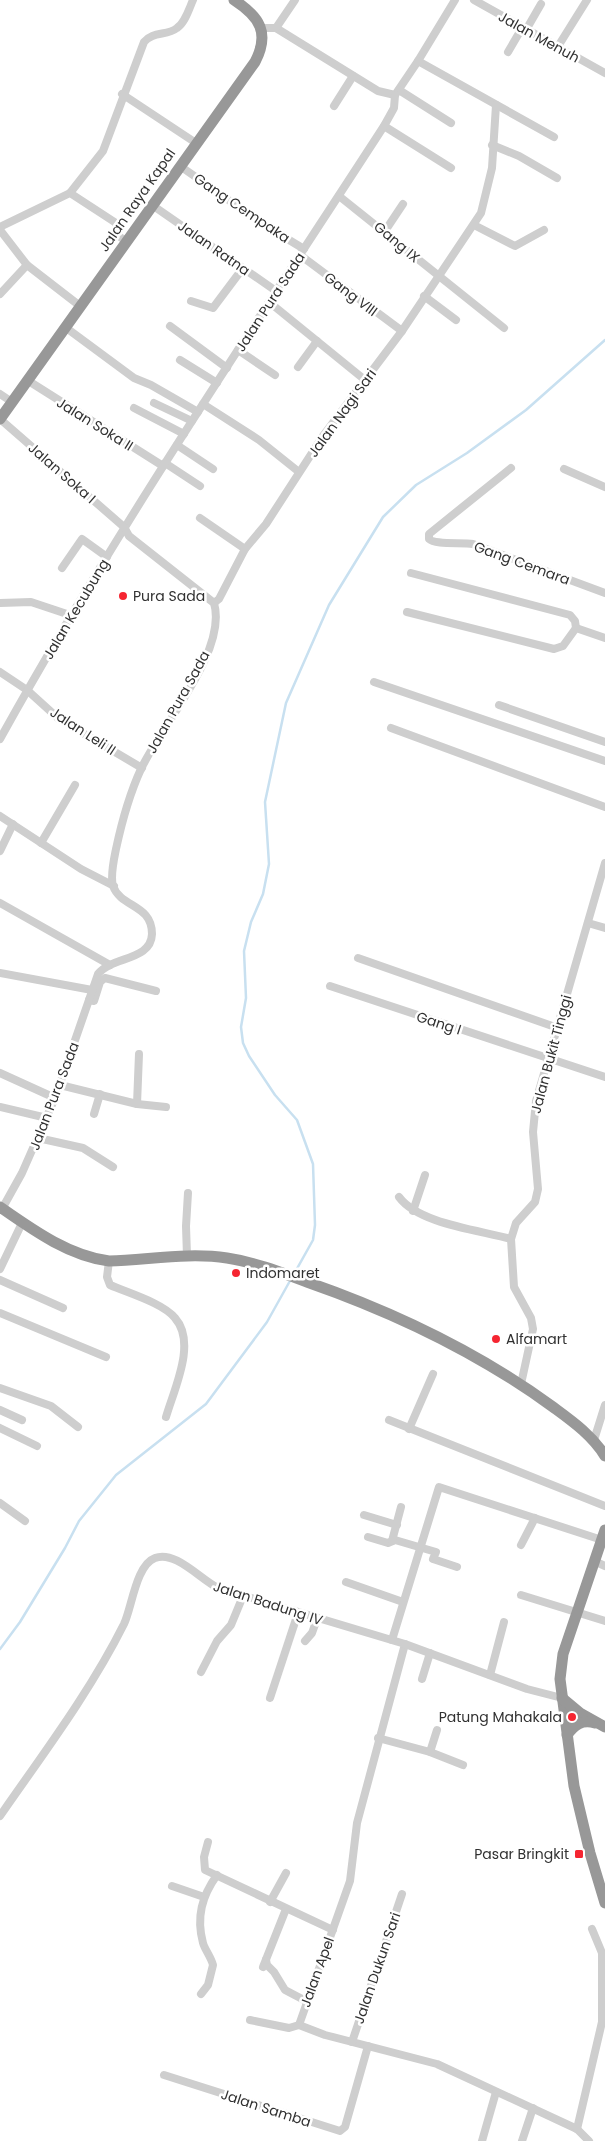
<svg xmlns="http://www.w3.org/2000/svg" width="605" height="2141" viewBox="0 0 605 2141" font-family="Poppins,sans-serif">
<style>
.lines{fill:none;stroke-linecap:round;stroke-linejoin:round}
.stream{stroke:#c8e0f0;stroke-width:2.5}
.minor{stroke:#cecece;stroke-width:8}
.highway{stroke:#989898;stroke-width:11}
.poi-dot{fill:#f52531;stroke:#fff;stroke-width:2}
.labels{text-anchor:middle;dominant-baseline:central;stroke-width:5;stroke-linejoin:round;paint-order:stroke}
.street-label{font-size:14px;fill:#313131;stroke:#fff}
.poi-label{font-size:14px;fill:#313131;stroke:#fff;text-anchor:start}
</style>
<rect width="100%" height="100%" fill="#fff"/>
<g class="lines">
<g class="stream">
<polyline points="294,1274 313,1240 315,1225 313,1164 297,1120 275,1095 249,1056 243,1043 241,1027 246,998 244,951 251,922 263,894 269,864 265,802 286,703 329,605 383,517 416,485 467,453 526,410 605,340"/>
<polyline points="0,1649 20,1622 65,1548 79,1521 116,1475 206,1404 267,1322 291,1279"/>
</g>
<g class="minor">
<polyline points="474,0 605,73"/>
<polyline points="262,28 276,28 378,91 395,95 418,61 455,0"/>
<polyline points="276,28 295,0"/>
<polyline points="526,30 541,4"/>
<polyline points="557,48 587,0"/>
<polyline points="508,52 522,28"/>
<polyline points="418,61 554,137"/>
<polyline points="399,90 451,123"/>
<polyline points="122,94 196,143"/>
<polyline points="334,106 353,76"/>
<polyline points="384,126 451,168"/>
<polyline points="492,145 519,156 557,178"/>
<polyline points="180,166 266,226 304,249"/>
<path d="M70,193L103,151L144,42C153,31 167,36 177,28C185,23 189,9 193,0"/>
<polyline points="339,196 504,328"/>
<polyline points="152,205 276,291"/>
<polyline points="474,225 515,246 544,230"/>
<polyline points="0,227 70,193 116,223 117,235 126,241"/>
<polyline points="0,230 27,265 80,306"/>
<polyline points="385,231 403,204"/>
<polyline points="300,255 402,331"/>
<polyline points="0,294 27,265"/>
<polyline points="424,296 456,320"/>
<polyline points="191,301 213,308 243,268"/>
<polyline points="269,302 365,380"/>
<polyline points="170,326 227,368"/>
<polyline points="65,327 134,378 151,385 198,412"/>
<polyline points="238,350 275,375"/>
<polyline points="180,360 217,383"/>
<polyline points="298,367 317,341"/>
<polyline points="27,380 163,466"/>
<polyline points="0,394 12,402"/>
<polyline points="154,403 192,421"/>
<polyline points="203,404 259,440 299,472"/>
<polyline points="134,408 184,434"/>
<polyline points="0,419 124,527"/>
<polyline points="177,445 213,469"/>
<polyline points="165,463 200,486"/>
<path d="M511,468L429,534V539C435,545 462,542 473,544L605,593"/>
<polyline points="564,469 605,487"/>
<polyline points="200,518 245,549"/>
<polyline points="62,568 82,539 107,557"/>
<polyline points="411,573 570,615 575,621 576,628"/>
<polyline points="0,603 31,602 70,615"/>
<polyline points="214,603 219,599 245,549 266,524 323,436 402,331 481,213 492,168 496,105"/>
<polyline points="407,612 554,649 563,646 576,628 605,638"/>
<polyline points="0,672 27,690 59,719 142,768"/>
<polyline points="374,682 605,761"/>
<polyline points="499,705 605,742"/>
<polyline points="391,728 605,807"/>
<path d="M0,739C117,528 253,328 384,126L394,108L395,95"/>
<polyline points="0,816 81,869 114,886"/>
<polyline points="41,843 75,785"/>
<polyline points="0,851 13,824"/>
<polyline points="0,903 110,965"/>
<polyline points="588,923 605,928"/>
<polyline points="358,958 558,1028"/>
<polyline points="0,973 92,990"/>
<polyline points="330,986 605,1077"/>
<polyline points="89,1000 94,1001 100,982 105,978 156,991"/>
<polyline points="0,1073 55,1098"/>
<polyline points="60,1085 137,1104 166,1107"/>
<polyline points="137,1104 139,1054"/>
<polyline points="0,1107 47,1118"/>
<polyline points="94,1114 100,1094"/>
<polyline points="38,1138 83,1148 113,1167"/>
<path d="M399,1197C419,1224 479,1230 511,1239"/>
<path d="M2,1209L22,1173L55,1098L98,974C112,956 151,961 152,934C152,904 121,908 113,886C110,876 114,859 116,849C122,821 129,795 141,769C161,726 228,651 214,603L129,536L124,527"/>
<polyline points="413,1211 425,1175"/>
<polyline points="187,1256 186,1226 188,1193"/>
<path d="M109,1261L107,1277L110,1285C128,1293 163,1303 175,1318C197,1343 174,1389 166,1417"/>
<polyline points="0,1269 22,1223"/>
<polyline points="0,1280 63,1308"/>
<polyline points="0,1313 106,1357"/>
<polyline points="521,1384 533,1329 531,1318 514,1287 511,1239 516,1223 535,1202 538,1189 533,1132 536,1101 605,863"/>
<polyline points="0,1388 51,1406 78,1427"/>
<polyline points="0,1410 22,1420"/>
<polyline points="389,1420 605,1506"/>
<polyline points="0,1428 37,1446"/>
<polyline points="409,1429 433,1374"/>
<polyline points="594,1440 605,1405"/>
<polyline points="0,1503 25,1521"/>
<polyline points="364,1515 397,1525"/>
<polyline points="368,1537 388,1543 395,1540 436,1552 433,1559 457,1567"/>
<polyline points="392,1541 401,1507"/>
<polyline points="521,1545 535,1518"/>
<polyline points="594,1561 605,1566"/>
<polyline points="346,1582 403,1602"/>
<polyline points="521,1595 605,1621"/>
<polyline points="392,1640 439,1487 602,1540"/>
<polyline points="305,1641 312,1633 317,1619"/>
<polyline points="405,1644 357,1823 350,1881 299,2025 325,2035 437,2064 577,2129 589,2141"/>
<polyline points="201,1672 217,1641 231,1625 243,1596"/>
<polyline points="490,1675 504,1622"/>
<polyline points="422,1679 430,1653"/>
<polyline points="270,1698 298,1613"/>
<polyline points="378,1738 430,1752 463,1765"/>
<polyline points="430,1752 437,1730"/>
<path d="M0,1816C43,1754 90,1692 124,1624C132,1607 136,1565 155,1558C175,1550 200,1579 218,1588L405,1644L527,1689L562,1698"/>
<polyline points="208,1842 204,1857 205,1870 333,1930"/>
<polyline points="172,1886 204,1897"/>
<polyline points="270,1902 286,1873"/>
<polyline points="266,1960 267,1965 274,1972 285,1990 306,2001"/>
<polyline points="263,1967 286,1909"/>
<path d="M201,1994L208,1985L213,1965C211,1957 205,1950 203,1943C196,1917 202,1896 217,1875"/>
<polyline points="250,2020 289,2028 299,2025"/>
<polyline points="352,2042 402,1894"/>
<polyline points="164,2075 340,2131 345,2127 368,2046"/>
<polyline points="577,2129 602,2022 602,1953 592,1929"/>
<polyline points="482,2141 496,2092"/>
<polyline points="522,2141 533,2108"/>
</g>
<g class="highway">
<path d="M0,419L255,62C270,33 260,17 234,0"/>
<path d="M0,1207C33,1230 69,1256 109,1261C148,1260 188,1252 227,1258C254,1262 280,1272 307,1282C393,1312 479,1353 553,1407C572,1421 592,1435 605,1456"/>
<polyline points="605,1530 563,1654 560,1679 574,1786 590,1853 605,1903"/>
<polyline points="562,1698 580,1713 605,1727"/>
<path d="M567,1735C574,1725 582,1719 595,1723"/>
</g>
</g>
<g class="poi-dot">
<circle cx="123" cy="596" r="5"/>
<circle cx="236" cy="1273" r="5"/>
<circle cx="496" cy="1339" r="5"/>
<circle cx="572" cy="1717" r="5"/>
<rect x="574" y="1849" width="10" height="10" rx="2.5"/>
</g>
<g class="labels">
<g class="street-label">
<text transform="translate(539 37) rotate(29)">Jalan Menuh</text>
<text transform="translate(137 200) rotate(-55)">Jalan Raya Kapal</text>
<text transform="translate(242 208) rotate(34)">Gang Cempaka</text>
<text transform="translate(397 242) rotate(40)">Gang IX</text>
<text transform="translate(214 248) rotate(35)">Jalan Ratna</text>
<text transform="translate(351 294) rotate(37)">Gang VIII</text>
<text transform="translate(270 302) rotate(-57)">Jalan Pura Sada</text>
<text transform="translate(342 413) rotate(-54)">Jalan Nagi Sari</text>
<text transform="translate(95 424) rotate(32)">Jalan Soka II</text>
<text transform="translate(62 473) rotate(41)">Jalan Soka I</text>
<text transform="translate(522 563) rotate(20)">Gang Cemara</text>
<text transform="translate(76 609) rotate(-59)">Jalan Kecubung</text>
<text transform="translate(178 702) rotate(-61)">Jalan Pura Sada</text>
<text transform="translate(83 731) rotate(33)">Jalan Leli II</text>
<text transform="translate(439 1023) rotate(18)">Gang I</text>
<text transform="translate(551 1054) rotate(-75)">Jalan Bukit Tinggi</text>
<text transform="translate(54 1096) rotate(-69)">Jalan Pura Sada</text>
<text transform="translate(268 1603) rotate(18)">Jalan Badung IV</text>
<text transform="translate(377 1968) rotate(-71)">Jalan Dukun Sari</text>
<text transform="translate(317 1972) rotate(-70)">Jalan Apel</text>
<text transform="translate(266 2108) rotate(18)">Jalan Samba</text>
</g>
<g class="poi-label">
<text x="133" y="596">Pura Sada</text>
<text x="246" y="1273">Indomaret</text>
<text x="506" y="1339">Alfamart</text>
<text x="562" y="1717" text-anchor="end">Patung Mahakala</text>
<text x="569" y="1854" text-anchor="end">Pasar Bringkit</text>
</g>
</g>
</svg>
